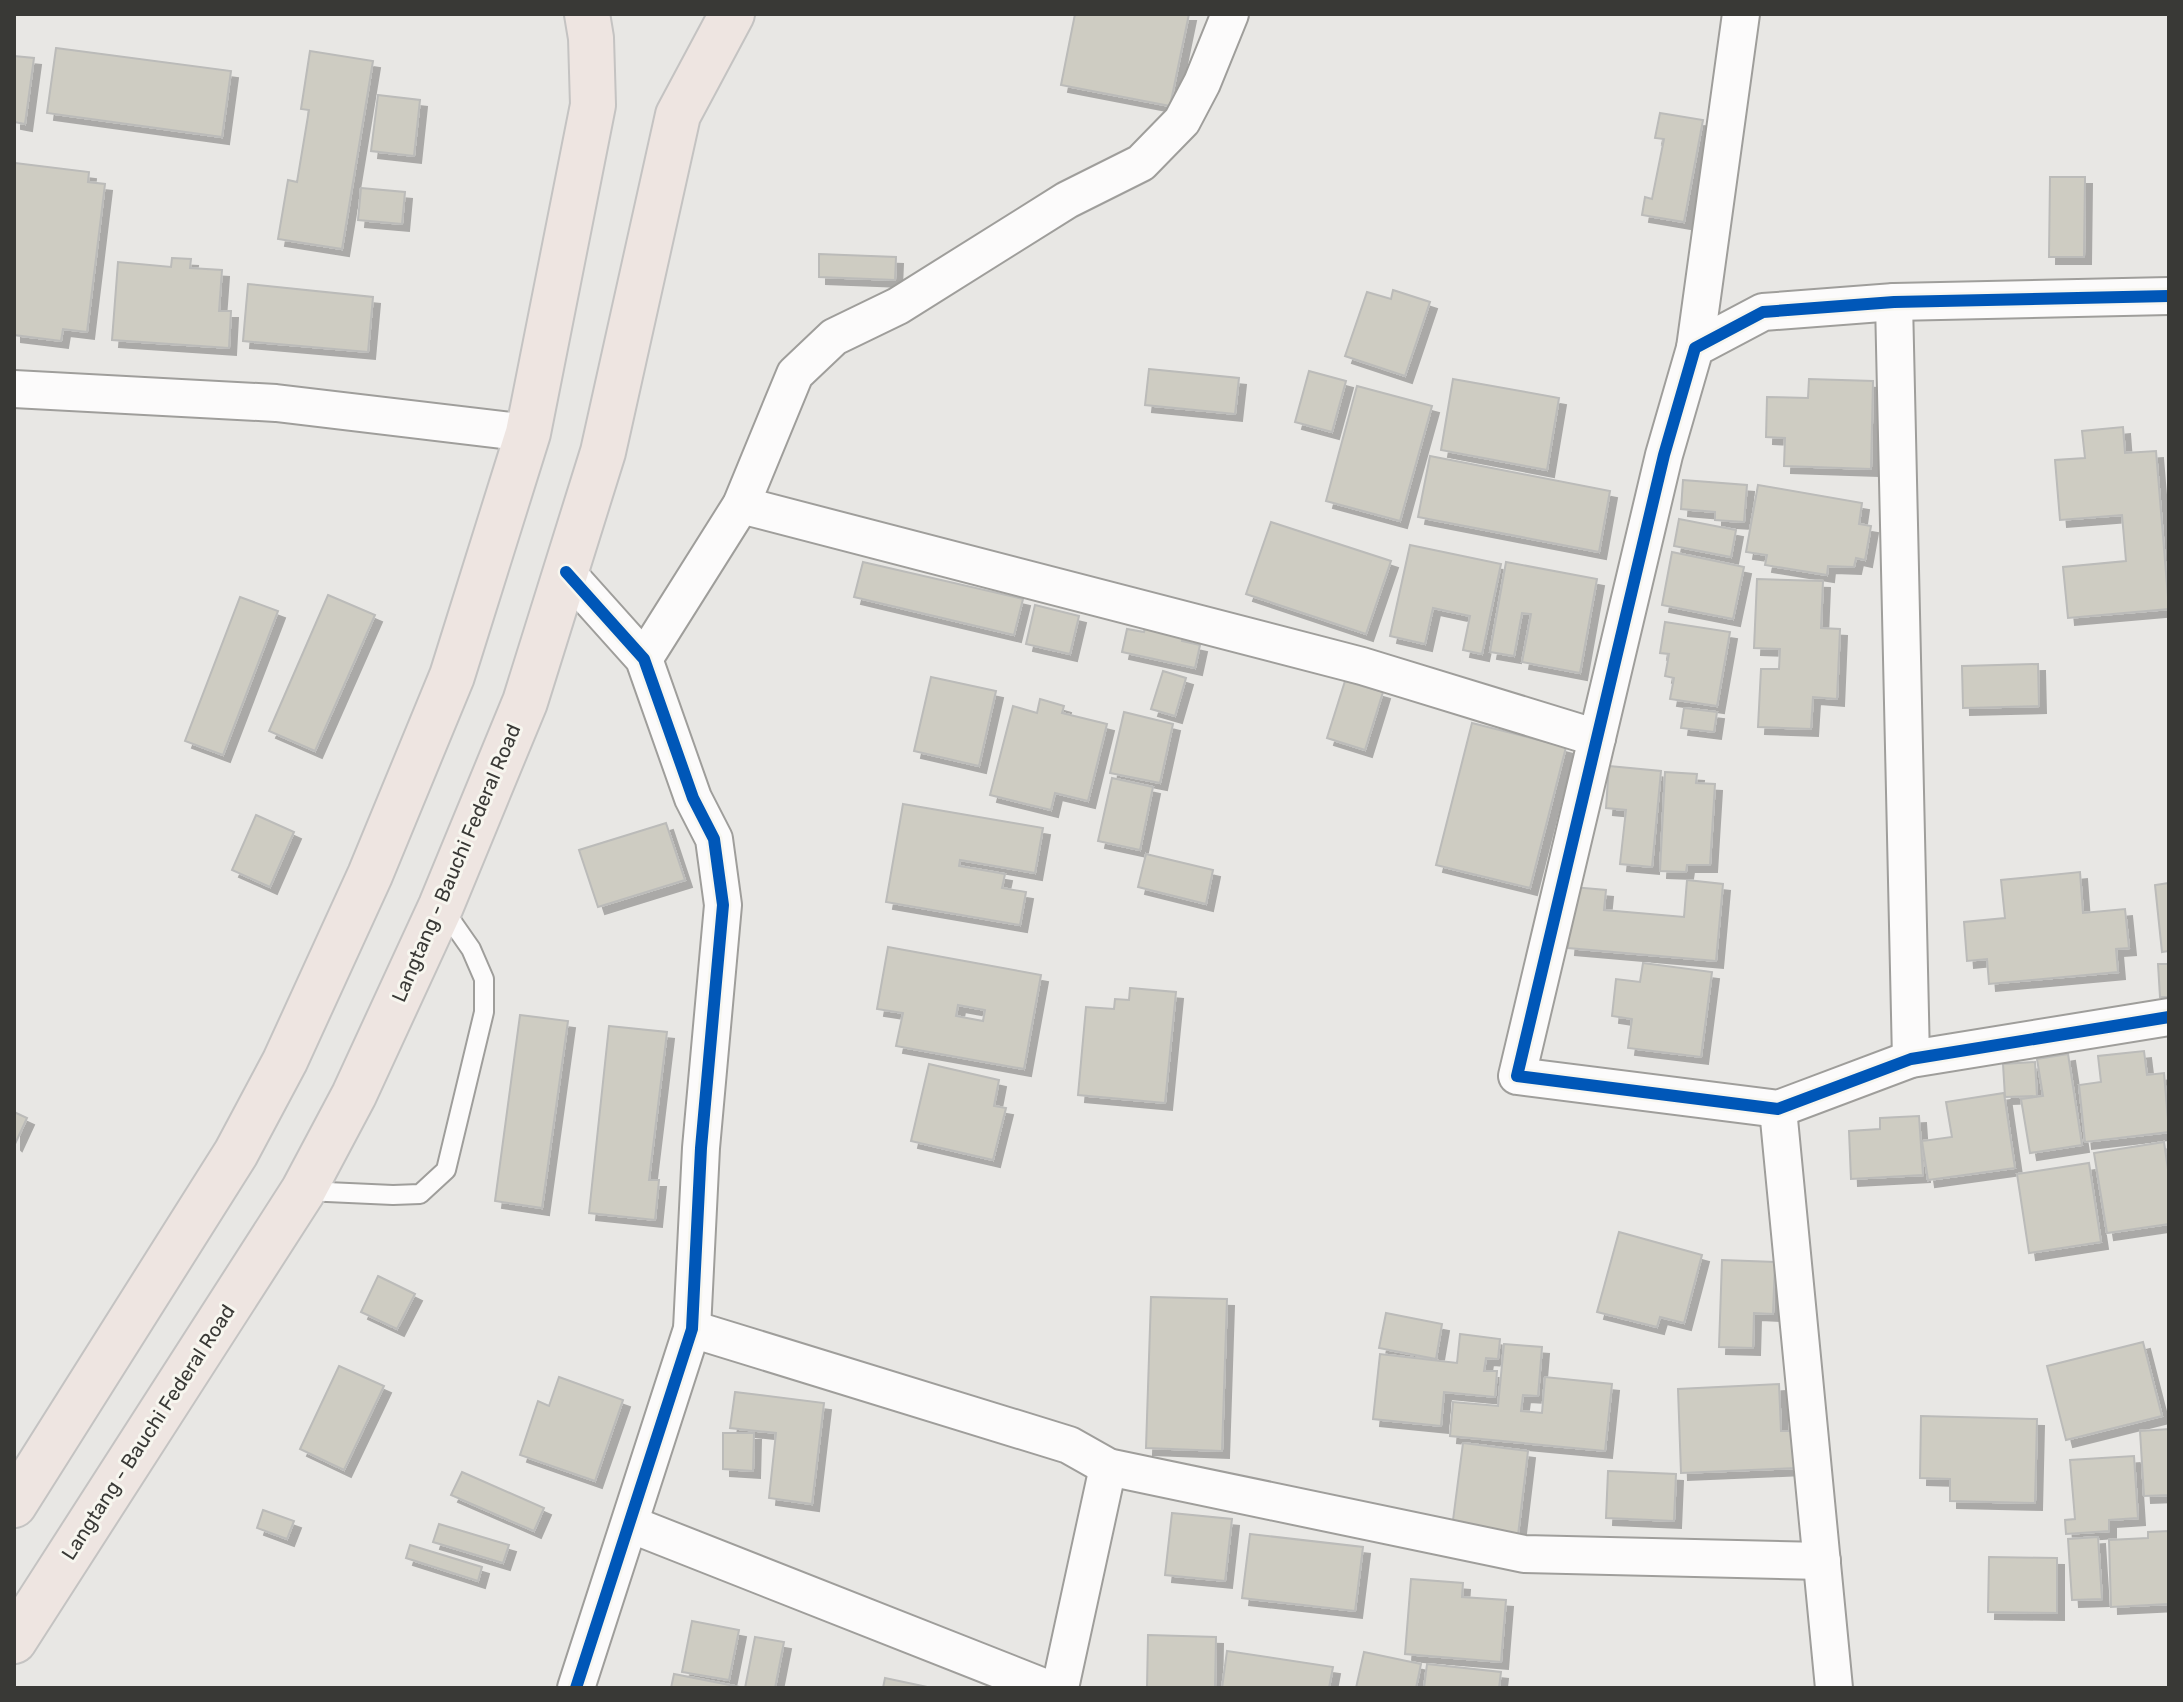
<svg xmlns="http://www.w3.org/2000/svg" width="2183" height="1702" viewBox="0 0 2183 1702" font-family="Rubik,sans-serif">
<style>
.building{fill:#ceccc2;stroke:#bbbbb9;stroke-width:2;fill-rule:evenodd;filter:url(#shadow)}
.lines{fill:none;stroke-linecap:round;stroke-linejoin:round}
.service-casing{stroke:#9f9e9b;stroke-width:22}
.minor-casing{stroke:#9f9e9b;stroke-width:40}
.primary-casing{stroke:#c4c3c2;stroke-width:48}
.service{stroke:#fcfbfb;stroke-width:18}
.minor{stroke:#fcfbfb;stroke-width:36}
.primary{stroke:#eee5e1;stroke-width:44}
.cycleway-casing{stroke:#f7f6ef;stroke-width:17}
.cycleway{stroke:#0057b8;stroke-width:12}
.labels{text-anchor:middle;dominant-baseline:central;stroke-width:6;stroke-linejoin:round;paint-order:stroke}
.street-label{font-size:20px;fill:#393936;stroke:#f7f6ef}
</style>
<defs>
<filter id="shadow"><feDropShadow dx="7" dy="7" stdDeviation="0" flood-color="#0004"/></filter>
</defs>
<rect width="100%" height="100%" fill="#e8e7e4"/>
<g class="building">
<polygon points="1075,14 1189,14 1170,106 1061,85"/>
<polygon points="56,48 231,71 222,137 47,113"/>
<polygon points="310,51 373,61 342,249 278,239 288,180 297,182 309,110 301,109"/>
<polygon points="14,56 34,58 25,124 14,122"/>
<polygon points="378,95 420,100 414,156 371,151"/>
<polygon points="1660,113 1703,120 1684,222 1642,215 1645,197 1652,199 1664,139 1655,138"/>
<polygon points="15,163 89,172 88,182 105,184 87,332 63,329 61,341 14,335"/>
<polygon points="2050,177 2085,177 2084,257 2049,257"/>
<polygon points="361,188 405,192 402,224 358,220"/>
<polygon points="819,254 896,257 895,280 819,277"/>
<polygon points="172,258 191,259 190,268 222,270 219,311 231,311 229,348 112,340 118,262 171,267"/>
<polygon points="248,284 373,297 368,352 243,341"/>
<polygon points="1393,290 1430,302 1405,376 1345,356 1367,292 1391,299"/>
<polygon points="1149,369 1239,378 1235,414 1145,405"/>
<polygon points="1309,371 1346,381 1332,432 1295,422"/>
<polygon points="1453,379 1559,398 1547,470 1441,450"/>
<polygon points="1809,379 1873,381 1871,469 1784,466 1785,438 1766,437 1767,397 1808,398"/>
<polygon points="1357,386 1432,406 1400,521 1326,501"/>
<polygon points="2123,427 2125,453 2156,451 2169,609 2068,618 2063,567 2126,561 2122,515 2060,520 2055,460 2085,458 2082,431"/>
<polygon points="1430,456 1610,491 1599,552 1418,517"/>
<polygon points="1683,480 1747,485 1744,522 1715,520 1715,512 1681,509"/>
<polygon points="1758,485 1862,503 1859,524 1871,526 1865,560 1856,558 1854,567 1828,566 1827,575 1765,565 1767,555 1746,552"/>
<polygon points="1679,519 1736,530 1731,557 1674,546"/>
<polygon points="1271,522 1391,561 1366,634 1246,594"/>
<polygon points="1410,545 1501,564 1482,654 1463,650 1470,616 1433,608 1425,644 1390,636"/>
<polygon points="1672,552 1744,567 1733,619 1662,605"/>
<polygon points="863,562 1023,599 1014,635 854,597"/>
<polygon points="1506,562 1597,579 1580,673 1522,662 1531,614 1522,613 1514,656 1490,652"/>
<polygon points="1757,579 1823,581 1821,628 1840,629 1837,699 1813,697 1811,729 1758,727 1761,669 1779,669 1780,649 1754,648"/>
<polygon points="328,595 375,615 315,751 269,731"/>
<polygon points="240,597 278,611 223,755 185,741"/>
<polygon points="1035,605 1079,616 1070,654 1026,644"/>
<polygon points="1665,622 1730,632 1717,706 1670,699 1674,678 1665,676 1669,654 1660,653"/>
<polygon points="1146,624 1184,632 1182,641 1200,645 1195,668 1122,652 1127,629 1144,632"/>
<polygon points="2038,664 2039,706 1963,708 1962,666"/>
<polygon points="1163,671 1186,678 1175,716 1151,709"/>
<polygon points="931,677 996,691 979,766 914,751"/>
<polygon points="1345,681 1383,692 1365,750 1327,738"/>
<polygon points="1040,699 1064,706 1062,713 1107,724 1088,801 1055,793 1051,810 990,795 1013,706 1037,713"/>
<polygon points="1684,708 1717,712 1714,732 1681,728"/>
<polygon points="1124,712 1173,724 1160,783 1110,773"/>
<polygon points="1472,723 1566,747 1530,888 1436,865"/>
<polygon points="1609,766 1661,771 1652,867 1620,864 1626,810 1606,808"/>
<polygon points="1665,772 1697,774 1696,783 1715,784 1710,865 1687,865 1686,872 1660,871"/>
<polygon points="1112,778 1153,787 1140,850 1098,841"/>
<polygon points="903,804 1043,828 1035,873 960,860 959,866 1005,874 1002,888 1026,892 1020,925 886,902"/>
<polygon points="256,815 294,832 270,887 232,870"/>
<polygon points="666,823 685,880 598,907 579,850"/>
<polygon points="1146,854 1213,870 1206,904 1138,887"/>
<polygon points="2080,872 2083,913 2125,909 2129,948 2116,949 2118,972 1989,984 1987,959 1967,961 1964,922 2005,918 2001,880"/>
<polygon points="1687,880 1723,884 1716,961 1568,948 1573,887 1606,890 1604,910 1684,917"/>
<polygon points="2169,883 2169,951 2162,952 2155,885"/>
<path d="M888,947L1041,975L1024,1069L896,1046L903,1013L877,1009ZM958,1005L985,1010L983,1021L956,1016Z"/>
<polygon points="1643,963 1712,972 1701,1057 1628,1048 1632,1019 1612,1016 1616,979 1640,982"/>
<polygon points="2158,964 2169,964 2169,997 2160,997"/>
<polygon points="1130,988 1176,992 1165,1103 1078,1095 1086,1007 1114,1009 1115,999 1129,1000"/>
<polygon points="520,1015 568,1021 542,1208 495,1201"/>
<polygon points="609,1026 667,1032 649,1180 659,1180 655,1220 589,1213"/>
<polygon points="2144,1051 2147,1075 2164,1073 2169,1132 2085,1142 2079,1085 2101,1082 2098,1056"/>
<polygon points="2068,1054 2082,1145 2030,1153 2021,1099 2043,1096 2037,1059"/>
<polygon points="2035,1062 2037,1096 2005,1097 2003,1064"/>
<polygon points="929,1064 999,1080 994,1106 1006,1108 993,1160 911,1141"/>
<polygon points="2004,1093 2015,1168 1928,1180 1922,1141 1952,1137 1946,1102"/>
<polygon points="14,1112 27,1118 15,1144 14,1143"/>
<polygon points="1919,1116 1923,1175 1851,1179 1849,1131 1880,1129 1880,1118"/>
<polygon points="2164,1142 2169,1176 2169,1224 2107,1233 2094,1153"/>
<polygon points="2089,1163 2101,1242 2029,1253 2017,1174"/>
<polygon points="1619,1232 1702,1255 1684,1323 1660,1317 1657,1327 1597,1312"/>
<polygon points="1722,1260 1775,1262 1773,1314 1754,1313 1753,1348 1719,1347"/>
<polygon points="378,1276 415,1294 397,1329 361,1312"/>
<polygon points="1151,1297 1227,1299 1222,1451 1146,1448"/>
<polygon points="1386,1313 1442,1324 1436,1359 1379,1348"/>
<polygon points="1460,1334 1500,1339 1498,1359 1486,1358 1484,1371 1497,1371 1495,1397 1444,1392 1441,1426 1373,1419 1380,1354 1457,1363"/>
<polygon points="2143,1342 2162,1416 2066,1440 2047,1366"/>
<polygon points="1504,1344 1542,1347 1538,1396 1523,1395 1521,1411 1542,1413 1545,1377 1612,1384 1605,1451 1450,1436 1453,1402 1498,1406"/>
<polygon points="339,1366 384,1386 344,1470 300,1449"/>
<polygon points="559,1377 623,1400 595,1481 520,1455 538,1401 549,1406"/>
<polygon points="1779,1384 1781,1431 1795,1431 1796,1468 1681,1473 1678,1389"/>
<polygon points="735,1392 824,1403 812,1504 769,1498 776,1433 730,1428"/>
<polygon points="1921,1416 2037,1419 2035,1503 1950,1501 1950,1479 1920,1478"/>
<polygon points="2169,1429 2169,1495 2144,1496 2140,1431"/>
<polygon points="723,1433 754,1433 753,1471 723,1469"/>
<polygon points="1463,1443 1528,1451 1518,1535 1452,1528"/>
<polygon points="2134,1456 2138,1518 2109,1520 2109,1531 2066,1534 2065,1520 2075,1519 2070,1460"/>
<polygon points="1608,1471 1676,1474 1674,1521 1606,1518"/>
<polygon points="462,1472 544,1508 534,1531 451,1495"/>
<polygon points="263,1510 294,1521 287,1539 257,1528"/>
<polygon points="1172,1513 1232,1519 1225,1581 1165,1575"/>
<polygon points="439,1524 509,1545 503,1563 433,1542"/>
<polygon points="2169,1531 2169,1604 2111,1607 2109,1540 2148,1538 2148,1532"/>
<polygon points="1250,1534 1363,1547 1355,1611 1242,1598"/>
<polygon points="2098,1537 2102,1599 2072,1600 2068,1539"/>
<polygon points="410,1545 482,1567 478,1581 406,1558"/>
<polygon points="1989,1557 2057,1558 2057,1613 1988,1612"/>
<polygon points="1411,1579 1463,1583 1462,1597 1506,1600 1501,1662 1405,1654"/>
<polygon points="692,1621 739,1630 729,1680 682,1672"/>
<polygon points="1148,1635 1216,1637 1215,1688 1147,1688"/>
<polygon points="755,1637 784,1642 775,1688 671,1688 674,1674 745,1688"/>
<polygon points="1227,1651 1333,1667 1329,1688 1222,1688"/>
<polygon points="1364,1652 1421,1664 1416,1688 1356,1688"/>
<polygon points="1427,1664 1501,1672 1499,1688 1424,1688"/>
<polygon points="885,1678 932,1688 883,1688"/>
</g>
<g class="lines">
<g class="service-casing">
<polyline id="service" points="305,1191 393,1195 420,1194 446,1170 484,1012 484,979 471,949 441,906"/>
</g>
<g class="minor-casing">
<g id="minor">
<polyline points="2169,296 1894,302 1763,312 1695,348 1664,455 1517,1076 1778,1109 1911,1059 2169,1017"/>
<polyline points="1894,302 1911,1059"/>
<polyline points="1695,348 1741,14"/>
<polyline points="14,389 276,403 528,433"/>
<polyline points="741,505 1362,666 1597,738"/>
<polyline points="566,572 644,659 693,798 714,839 723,905 701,1148 692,1329 576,1688"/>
<polyline points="644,659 741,505 795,374 834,337 898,306 1067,200 1141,163 1182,121 1202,83 1230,14"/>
<polyline points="1778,1109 1834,1688"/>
<polyline points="692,1329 1069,1445 1108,1467 1524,1554 1822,1561"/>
<polyline points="630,1524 1046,1688"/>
<polyline points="1060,1688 1108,1467"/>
</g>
</g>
<g class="primary-casing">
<g id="primary">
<polyline points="14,1505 236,1153 285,1061 370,875 452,676 528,433 593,105 591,38 587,14"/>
<polyline points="14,1641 303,1191 354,1095 441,906 525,702 603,452 678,115 732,14"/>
</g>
</g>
<use href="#service" class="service"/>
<use href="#minor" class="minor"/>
<use href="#primary" class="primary"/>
<g class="cycleway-casing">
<g id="cycleway">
<polyline points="2169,296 1894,302 1763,312 1695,348 1664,455 1517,1076 1778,1109 1911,1059 2169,1017"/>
<polyline points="566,572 644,659 693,798 714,839 723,905 701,1148 692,1329 576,1688"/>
</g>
</g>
<use href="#cycleway" class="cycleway"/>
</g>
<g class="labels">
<g class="street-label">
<text transform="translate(456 863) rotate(-67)">Langtang - Bauchi Federal Road</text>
<text transform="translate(148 1432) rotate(-57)">Langtang - Bauchi Federal Road</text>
</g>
</g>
<rect width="2183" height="1702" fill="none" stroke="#393936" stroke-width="32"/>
</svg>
